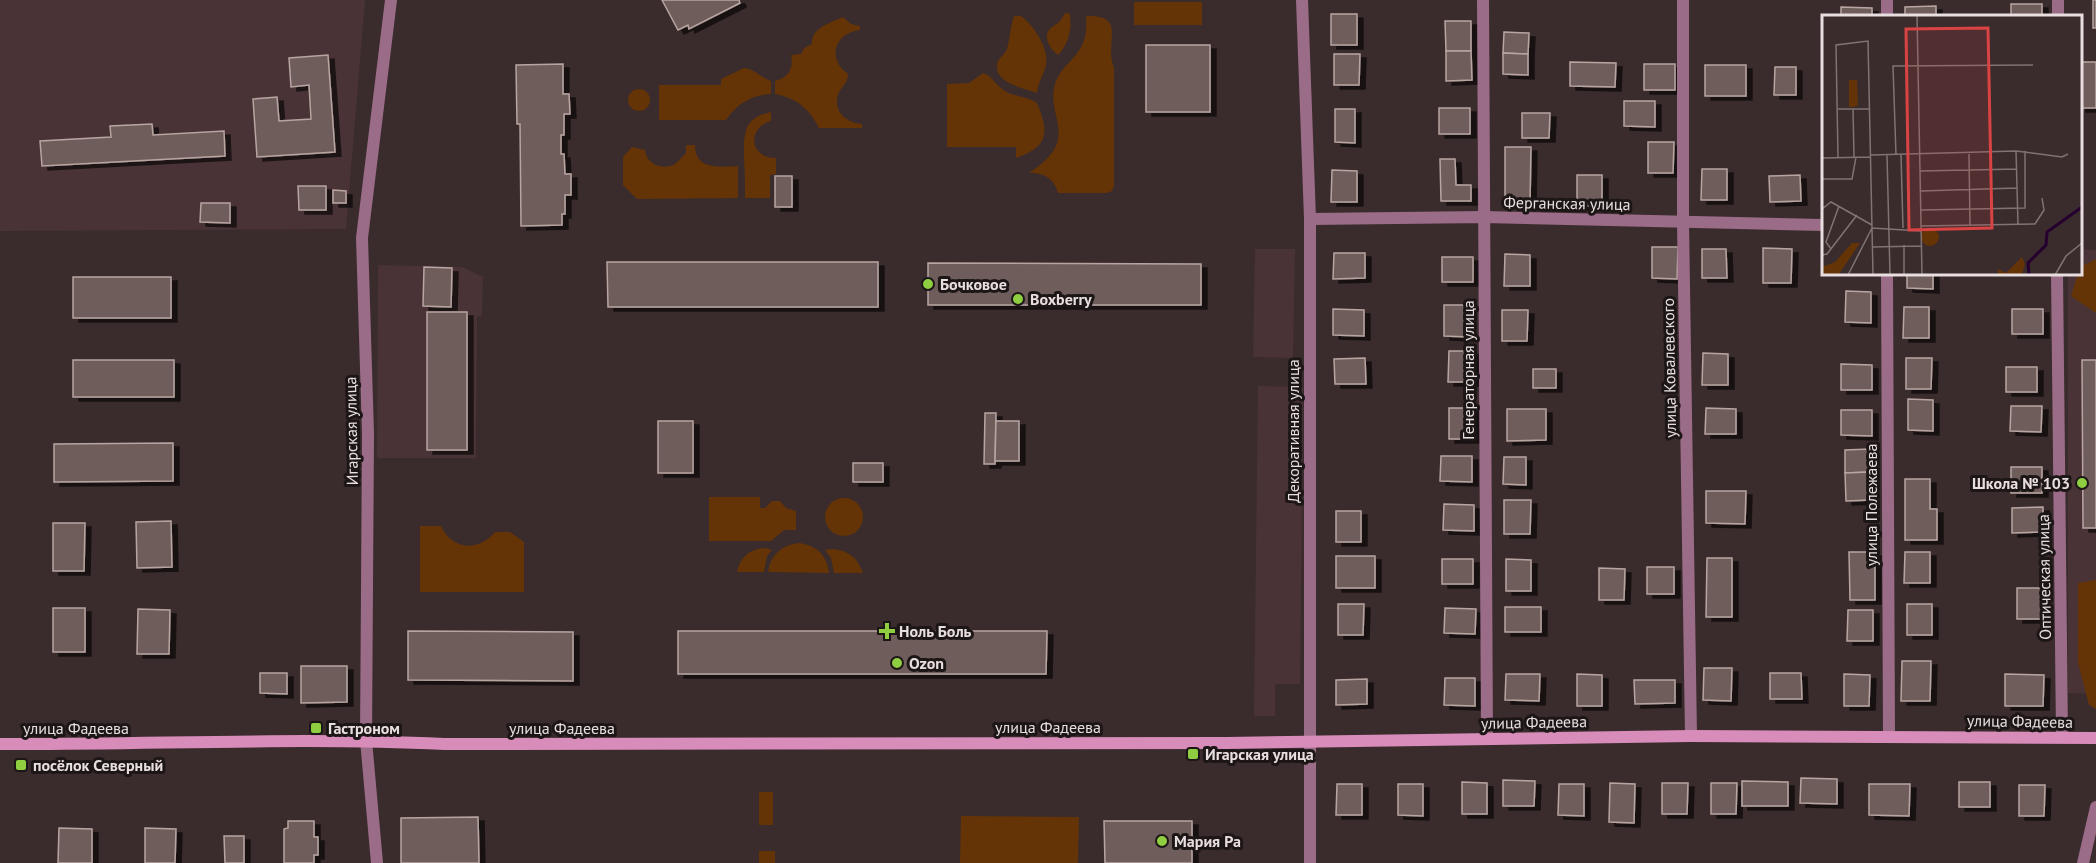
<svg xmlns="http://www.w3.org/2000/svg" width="2096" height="863" viewBox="0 0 2096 863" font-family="'PT Sans',sans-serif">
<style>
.built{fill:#493336}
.green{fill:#643406}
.building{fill:#6e5d5a;stroke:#b8a5a1;stroke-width:1.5;filter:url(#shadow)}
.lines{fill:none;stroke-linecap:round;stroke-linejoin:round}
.street{stroke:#9b6c87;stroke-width:12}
.secondary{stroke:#d88cb9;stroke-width:12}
.poi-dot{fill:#8fcd41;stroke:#1d1617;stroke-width:2}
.labels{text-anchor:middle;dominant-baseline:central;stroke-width:6;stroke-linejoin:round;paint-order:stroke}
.street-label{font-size:16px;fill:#e8dedf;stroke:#1d1617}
.poi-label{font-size:16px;font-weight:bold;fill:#e8dedf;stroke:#1d1617;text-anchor:start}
.inset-river{fill:none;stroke:#25002e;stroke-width:3}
.inset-road{fill:none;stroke:#807374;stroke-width:1.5}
.view{fill:#d94343;fill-opacity:0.15;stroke:#d94343;stroke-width:3}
.inset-edge{fill:none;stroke:#e8dedf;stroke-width:3}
</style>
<defs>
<filter id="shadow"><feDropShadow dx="6" dy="4" stdDeviation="0" flood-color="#0009"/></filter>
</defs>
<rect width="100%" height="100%" fill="#3a2b2d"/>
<g class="built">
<polygon points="0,0 365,0 346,229 0,231"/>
<polygon points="1255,249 1295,249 1293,358 1253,357"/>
<polygon points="2080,249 2096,250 2096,694 2068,693 2068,273 2080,273"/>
<polygon points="378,265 462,267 483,277 482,315 477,317 476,458 377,458"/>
<polygon points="1258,386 1303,387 1300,684 1275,684 1275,716 1254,716"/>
</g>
<g class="green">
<rect x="1134" y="2" width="68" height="23"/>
<path d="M1067,13L1070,14C1072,29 1069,44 1058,55C1051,50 1042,37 1050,29C1056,23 1061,23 1064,14Z"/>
<path d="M1014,16H1021C1033,24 1050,50 1046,65C1044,75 1038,82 1037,93C1024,88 995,84 997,65C997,58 1005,55 1007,49C1010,38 1010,27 1014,16Z"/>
<path d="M1086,16C1128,15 1104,41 1114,67V186L1112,191L1107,193H1058C1054,178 1043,172 1029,173C1039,166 1053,156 1057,143C1063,126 1050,107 1054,89C1060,58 1090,60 1086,16Z"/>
<path d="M843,17L851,24L860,26V30C834,33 827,59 848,74C848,84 841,86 838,95C833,112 847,123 862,124V128H819C809,108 796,98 775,94V81C788,78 794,69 791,55L801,54L804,48L812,44C811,28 830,23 843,17Z"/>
<path d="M744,68C755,69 761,78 771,81V94C751,95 737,104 726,120H659V85H721V79Z"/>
<path d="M983,73C992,75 996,86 1005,91C1015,97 1026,96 1036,102C1040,108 1041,114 1043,120C1049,143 1035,151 1016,158V147H947V84L969,83Z"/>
<circle cx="639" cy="100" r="11"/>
<path d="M771,112V121C746,128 750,159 776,158V174L770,175V198H745C745,185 745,172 744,159C744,135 742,118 771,112Z"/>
<path d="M686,145H695C695,170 719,167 738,166V198L637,199L623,185V157L632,147L645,150C646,164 663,171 675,164C679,161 683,156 686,153Z"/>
<polygon points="2096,259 2096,313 2071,296 2080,267"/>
<polygon points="709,497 760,497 760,508 765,508 772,501 780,501 786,508 796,511 796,530 784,530 771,541 709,541"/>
<circle cx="844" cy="517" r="19"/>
<path d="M420,526H441C452,550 478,552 495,532H510L524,542V592H420Z"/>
<path d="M799,543C816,545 827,555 829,573L768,572C770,555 782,545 799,543Z"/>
<path d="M765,548L772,550L767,556L764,572H737C740,557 750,549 765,548Z"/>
<path d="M832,549C848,550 858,558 863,573H834L831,558L825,550Z"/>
<polygon points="2096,580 2096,709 2089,705 2078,663 2078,583"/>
<rect x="759" y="792" width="14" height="33"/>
<polygon points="961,816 1079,817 1078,863 960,863"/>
<rect x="759" y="851" width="16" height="12"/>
</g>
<g class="building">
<polygon points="662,0 739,0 740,3 689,29 688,25 678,30"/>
<rect x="2093" y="0" width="3" height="28"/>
<rect x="2011" y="4" width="31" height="12"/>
<polygon points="1936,6 1936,16 1905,16 1905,7"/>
<polygon points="1841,7 1872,8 1872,16 1841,16"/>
<rect x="1331" y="14" width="26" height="31"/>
<polygon points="1445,21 1471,21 1471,51 1446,51"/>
<polygon points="1504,32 1529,33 1528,54 1503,53"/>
<rect x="1146" y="45" width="64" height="67"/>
<polygon points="1446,51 1471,51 1472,80 1446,81"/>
<polygon points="1503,53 1528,54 1528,75 1503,74"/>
<polygon points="1334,54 1360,54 1359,85 1334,85"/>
<polygon points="328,55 335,152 257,157 253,99 277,97 279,121 311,119 309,85 291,87 289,58"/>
<polygon points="1570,62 1616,63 1615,87 1570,86"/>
<rect x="2080" y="62" width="16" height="46"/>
<polygon points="563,64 563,94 569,94 570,114 564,114 564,135 561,135 561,154 564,154 565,174 571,174 571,195 565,195 565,214 562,214 562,225 521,226 520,124 517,124 516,65"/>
<rect x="1644" y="64" width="31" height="26"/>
<rect x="1705" y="65" width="41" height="31"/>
<polygon points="1775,67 1796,67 1796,95 1774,95"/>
<polygon points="1624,101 1655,101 1655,127 1624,126"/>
<rect x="1439" y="108" width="31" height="26"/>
<polygon points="1335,109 1355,109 1355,143 1335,142"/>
<polygon points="1522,113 1550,113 1549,138 1522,138"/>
<polygon points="152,124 153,135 224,131 225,156 42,166 40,141 111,137 110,126"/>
<polygon points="1648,142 1674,142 1673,173 1648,173"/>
<polygon points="1505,147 1531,147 1530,202 1505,202"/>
<polygon points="1440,159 1455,159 1456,185 1471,185 1471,201 1441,201"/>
<polygon points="1702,169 1727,169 1727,200 1701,200"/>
<polygon points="1332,170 1357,171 1357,202 1331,202"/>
<rect x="1577" y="175" width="25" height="31"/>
<polygon points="1800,175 1801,201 1770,202 1769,176"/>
<rect x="775" y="176" width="17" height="31"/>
<polygon points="298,186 326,186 326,210 299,210"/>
<polygon points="333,190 346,191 346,203 333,203"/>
<polygon points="201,203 230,203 230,223 200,222"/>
<polygon points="1652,247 1678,247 1677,279 1652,278"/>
<polygon points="1763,248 1792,249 1791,283 1763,283"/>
<polygon points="1702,249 1726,249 1727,278 1702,278"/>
<polygon points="1334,253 1365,253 1365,278 1333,279"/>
<polygon points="1505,254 1530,255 1530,286 1504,286"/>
<rect x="1442" y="257" width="31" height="25"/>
<polygon points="607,262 878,262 878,307 608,307"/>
<polygon points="928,263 1201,264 1201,305 928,305"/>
<polygon points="424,267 452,268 451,307 423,306"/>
<polygon points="1907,273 1933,273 1933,289 1907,288"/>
<rect x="73" y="277" width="98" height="41"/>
<polygon points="1846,291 1871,292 1871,323 1845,322"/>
<polygon points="1444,305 1469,305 1469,337 1444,336"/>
<polygon points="1904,307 1929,307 1929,338 1903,338"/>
<polygon points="1333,309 1364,310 1364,336 1333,335"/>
<rect x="2012" y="309" width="31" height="25"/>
<polygon points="1502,310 1528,310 1527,341 1502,341"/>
<rect x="427" y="312" width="40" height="138"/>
<polygon points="1449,351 1474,351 1474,382 1448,382"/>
<polygon points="1703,353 1728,354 1728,385 1702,385"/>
<polygon points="1365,358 1366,384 1335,384 1334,359"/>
<polygon points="1906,358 1932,358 1931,389 1906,389"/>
<rect x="73" y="360" width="101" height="37"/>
<polygon points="2082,360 2096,360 2096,528 2083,528"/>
<polygon points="1841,364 1872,365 1872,390 1841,390"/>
<rect x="2006" y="367" width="31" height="25"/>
<rect x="1533" y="369" width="23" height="19"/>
<polygon points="1908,399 1933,400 1933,431 1908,430"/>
<polygon points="2011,406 2042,406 2041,432 2010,431"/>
<polygon points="1449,408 1475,408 1474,439 1449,439"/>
<polygon points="1706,408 1736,409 1736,434 1705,434"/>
<polygon points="1507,409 1546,409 1546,440 1507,441"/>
<polygon points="1841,410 1872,410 1872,436 1841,435"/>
<polygon points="985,413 996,413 995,464 984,464"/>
<rect x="658" y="421" width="35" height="52"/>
<polygon points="996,421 1019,421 1019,461 995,461"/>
<polygon points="173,443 173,481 54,482 54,444"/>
<polygon points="1870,449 1870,472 1845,473 1845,450"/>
<polygon points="1441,456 1472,456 1472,482 1440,481"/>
<polygon points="1504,457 1526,457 1526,485 1503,484"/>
<rect x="853" y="463" width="30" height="19"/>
<rect x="2011" y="467" width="31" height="26"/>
<polygon points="1870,472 1871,500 1846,501 1845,473"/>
<polygon points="1905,479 1930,479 1930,509 1937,509 1937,540 1905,540"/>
<polygon points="1706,491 1746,491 1745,524 1706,523"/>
<polygon points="1504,500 1531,500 1530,534 1504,534"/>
<polygon points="1444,504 1474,505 1474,531 1443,530"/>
<polygon points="2043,507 2043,532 2012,533 2012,508"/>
<rect x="1336" y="511" width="25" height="31"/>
<polygon points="171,521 172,567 137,568 136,522"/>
<polygon points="53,523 85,523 84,571 53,571"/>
<polygon points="1849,552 1875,552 1875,600 1850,600"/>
<polygon points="1905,552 1930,552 1930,583 1904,583"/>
<rect x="1336" y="556" width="39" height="32"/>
<polygon points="1707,558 1732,558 1732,617 1706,617"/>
<rect x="1442" y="559" width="31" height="25"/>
<polygon points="1506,559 1531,560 1531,591 1506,591"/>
<rect x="1647" y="567" width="27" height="27"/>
<polygon points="1599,568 1625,569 1624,600 1599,600"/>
<polygon points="2017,588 2043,588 2042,619 2017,619"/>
<polygon points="1338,604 1364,604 1363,635 1338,635"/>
<rect x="1907" y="604" width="25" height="31"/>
<rect x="1505" y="607" width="36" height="25"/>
<rect x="53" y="608" width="32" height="44"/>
<polygon points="1445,608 1476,609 1475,634 1444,633"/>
<polygon points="138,609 170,610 169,654 137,654"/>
<polygon points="1848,610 1873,610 1873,641 1847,641"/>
<polygon points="408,631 573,632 573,681 408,680"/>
<polygon points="678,631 1047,631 1046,674 678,674"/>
<polygon points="1902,661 1931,661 1930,701 1901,701"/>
<polygon points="301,666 347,666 347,702 301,703"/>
<polygon points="1704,668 1732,668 1731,701 1703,700"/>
<polygon points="260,673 287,673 287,694 260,693"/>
<polygon points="1770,673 1801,673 1802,699 1770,699"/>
<polygon points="1506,674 1540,674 1539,701 1505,700"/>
<polygon points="1577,674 1602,675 1602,706 1577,706"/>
<polygon points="1844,674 1870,675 1869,706 1844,706"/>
<polygon points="2005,674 2044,675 2043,706 2005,706"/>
<polygon points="1445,678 1475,678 1475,706 1444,705"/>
<polygon points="1367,679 1367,704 1336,705 1336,680"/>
<polygon points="1634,680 1675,680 1675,703 1635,704"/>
<polygon points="1801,778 1837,779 1837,804 1800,803"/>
<polygon points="1503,780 1535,781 1534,806 1503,806"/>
<polygon points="1742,781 1788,782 1788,806 1742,806"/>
<polygon points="1462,782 1487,783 1487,814 1462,814"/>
<rect x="1959" y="782" width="31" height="25"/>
<polygon points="1610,783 1635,784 1634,823 1609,822"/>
<polygon points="1662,783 1688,783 1687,814 1662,814"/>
<polygon points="1711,783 1737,783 1736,814 1711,814"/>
<polygon points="1337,784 1362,784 1362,815 1336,815"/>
<polygon points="1398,784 1423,784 1423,816 1398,815"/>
<polygon points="1559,784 1584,784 1584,816 1558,815"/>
<polygon points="1869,784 1910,784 1909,816 1869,815"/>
<polygon points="2019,785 2045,785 2044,816 2019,816"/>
<polygon points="478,817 479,863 401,863 401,818"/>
<polygon points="288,821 314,821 314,837 318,837 318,855 314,855 314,863 284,863 284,829 288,828"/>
<polygon points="1104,821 1192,821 1192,863 1105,863"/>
<polygon points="59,828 92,829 92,863 58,863"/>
<polygon points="145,828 176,829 175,863 145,863"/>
<polygon points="224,836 244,836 244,863 225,863"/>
</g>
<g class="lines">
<g class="street">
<polyline points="1302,0 1310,219 1310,863"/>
<polyline points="1483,0 1487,739"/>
<polyline points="1683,0 1683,222 1691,736"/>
<polyline points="1887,16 1887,0"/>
<polyline points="2058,16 2058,0"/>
<polyline points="1310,219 1484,217 1823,225"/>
<polyline points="1887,273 1889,736"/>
<polyline points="2057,273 2062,737"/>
<polyline points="377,863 366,740 368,433 362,238 391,0"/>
<polyline points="2083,863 2096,807"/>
</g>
<path class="secondary" d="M0,744C148,745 296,737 444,744L1227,743L1691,736L2096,738"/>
</g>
<g class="poi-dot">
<circle cx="928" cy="284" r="6"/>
<circle cx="1018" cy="299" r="6"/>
<circle cx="2082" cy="483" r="6"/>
<path d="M884 622h6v6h6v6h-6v6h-6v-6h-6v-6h6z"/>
<circle cx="897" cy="663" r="6"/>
<rect x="310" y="722" width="12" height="12" rx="3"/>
<rect x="1187" y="748" width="12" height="12" rx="3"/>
<rect x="15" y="759" width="12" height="12" rx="3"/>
<circle cx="1162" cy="841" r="6"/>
</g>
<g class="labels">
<g class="street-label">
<text transform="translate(1567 203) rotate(1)">Ферганская улица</text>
<text transform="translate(1669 368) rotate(-91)">улица Ковалевского</text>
<text transform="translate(1468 370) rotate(-90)">Генераторная улица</text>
<text transform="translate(351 431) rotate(-91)">Игарская улица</text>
<text transform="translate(1293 431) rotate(-90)">Декоративная улица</text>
<text transform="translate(1871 505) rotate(-90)">улица Полежаева</text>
<text transform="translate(2044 577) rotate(-91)">Оптическая улица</text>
<text transform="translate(2020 721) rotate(1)">улица Фадеева</text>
<text transform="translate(1534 722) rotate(-1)">улица Фадеева</text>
<text x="1048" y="727">улица Фадеева</text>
<text x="76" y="728">улица Фадеева</text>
<text x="562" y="728">улица Фадеева</text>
</g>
<g class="poi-label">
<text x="940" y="284">Бочковое</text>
<text x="1030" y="299">Boxberry</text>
<text x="2070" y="483" text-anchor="end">Школа № 103</text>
<text x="899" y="631">Ноль Боль</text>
<text x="909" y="663">Ozon</text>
<text x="328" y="728">Гастроном</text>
<text x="1205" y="754">Игарская улица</text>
<text x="33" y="765">посёлок Северный</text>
<text x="1174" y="841">Мария Ра</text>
</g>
</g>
<g transform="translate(1822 15)">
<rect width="260" height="260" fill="#3a2b2d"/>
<path d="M27,65H35L36,90L32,92H27ZM99 222a9 9 0 1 1 18 0a9 9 0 1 1-18 0ZM30,228H38L17,259H0V252L13,247ZM200,242L203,249L200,259H176V254L184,258Z" fill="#643406"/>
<path class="inset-river" d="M207,260L206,248L224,230L225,217L260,192"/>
<path class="inset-road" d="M95,0L100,260M16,94H48M31,94L32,142M194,136L196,209M147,139L148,210M49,140L194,136L240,142L246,139M65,140L68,260M74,140L71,51L211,50M79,140L81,213M16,142L14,30L46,26L51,260M0,143L49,142M98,156L195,154M0,164H30L34,142M99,176L195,173M0,194L9,187L50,210M99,195L203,193V136M99,211L213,209L222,195L220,183M51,232L99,231M9,234L4,227L17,191M0,240L5,239L35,200M26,260L50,213L99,216M82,260V230M233,260L244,241L260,228"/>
<path class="view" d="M166,13L170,213L87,215L84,14Z"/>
<rect width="260" height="260" class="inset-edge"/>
</g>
</svg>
